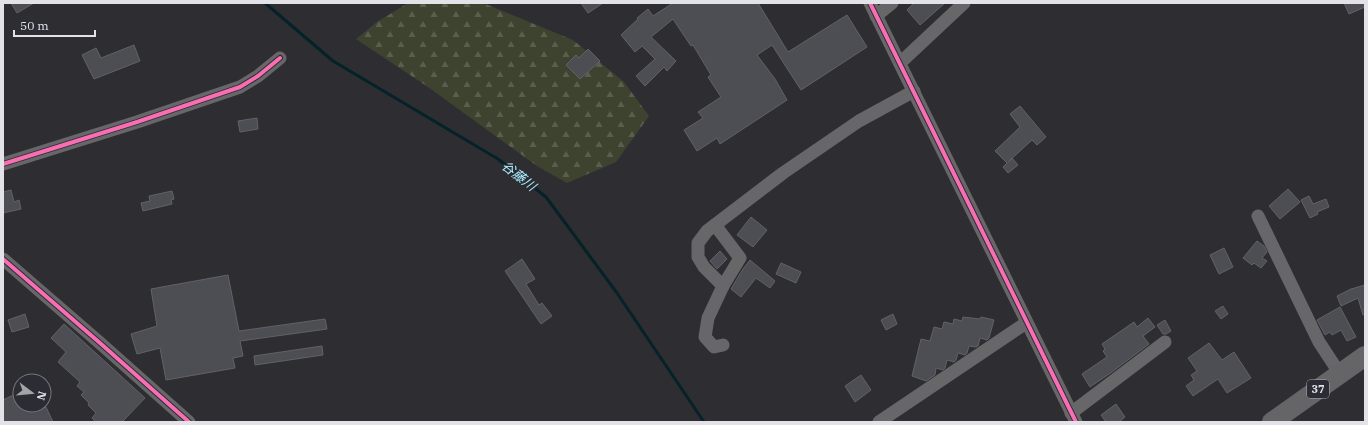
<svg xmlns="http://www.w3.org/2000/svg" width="1368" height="425" viewBox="0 0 1368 425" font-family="'IBM Plex Serif','Noto Sans JP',serif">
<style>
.forest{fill:url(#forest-firs)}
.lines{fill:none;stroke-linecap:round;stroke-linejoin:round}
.stream{stroke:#042227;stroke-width:3}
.building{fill:#4d4d54;stroke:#626266}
.minor{stroke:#676669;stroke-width:13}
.highway{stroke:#656568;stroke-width:20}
.cycleway-casing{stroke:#2c2c34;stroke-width:6}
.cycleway{stroke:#f96db3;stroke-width:4}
.labels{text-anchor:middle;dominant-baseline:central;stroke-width:3;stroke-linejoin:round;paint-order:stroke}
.shield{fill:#2c2c34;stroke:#ababb2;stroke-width:1}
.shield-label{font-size:11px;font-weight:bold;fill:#e2e2e8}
.water-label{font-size:13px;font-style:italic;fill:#acf1fd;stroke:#2c2c34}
</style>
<defs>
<pattern id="forest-firs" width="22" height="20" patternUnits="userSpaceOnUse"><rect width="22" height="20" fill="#3e432f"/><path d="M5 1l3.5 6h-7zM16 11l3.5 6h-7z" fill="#5a5e4d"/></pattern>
</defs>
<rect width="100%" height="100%" fill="#2e2e32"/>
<polygon class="forest" points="408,3 483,3 573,40 624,82 649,116 616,162 567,183 537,166 428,87 356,39 377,22"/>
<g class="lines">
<polyline class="stream" points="265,3 333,61 498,159 546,197 617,293 704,422"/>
</g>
<g class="building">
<polygon points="11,3 34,3 17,13"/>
<polygon points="581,3 603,3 588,13"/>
<polygon points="673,3 758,3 788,52 847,15 867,47 801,90 772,45 757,55 775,79 787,100 720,144 717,138 697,151 684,130 703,118 698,112 721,97 708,77 711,75 693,45 691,46 673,19 651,37 676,61 667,71 664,67 645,86 636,76 655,59 642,46 635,52 621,35 638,19 637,18 648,9 653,16"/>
<polygon points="914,3 945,3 920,25 907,10"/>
<polygon points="1344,3 1365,3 1365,7 1349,14"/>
<polygon points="134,45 140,61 94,79 82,55 96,48 101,58"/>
<polygon points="588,49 600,61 580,79 566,65 576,55 579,58"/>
<polygon points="1020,106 1046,137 1037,145 1032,140 1008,162 1012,158 1018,165 1008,173 1003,167 1007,163 995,151 1020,127 1010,114"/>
<polygon points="257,118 258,129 240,132 238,121"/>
<polygon points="1288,189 1300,202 1280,219 1269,206"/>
<polygon points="11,190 14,202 19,200 21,209 3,213 3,192"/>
<polygon points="172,191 174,199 171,200 172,204 143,211 141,203 150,201 149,196"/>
<polygon points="1309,196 1313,204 1326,199 1329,207 1317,212 1318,214 1310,218 1301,200"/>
<polygon points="751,217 767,230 753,247 737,235"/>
<polygon points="1257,241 1264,246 1267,252 1262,258 1267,261 1261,268 1254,263 1252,265 1243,258"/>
<polygon points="1224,248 1233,267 1219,274 1210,255"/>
<polygon points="720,251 727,259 717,269 710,261"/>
<polygon points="522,259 535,279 526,284 539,305 542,303 552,316 541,324 505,271"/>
<polygon points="750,260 775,281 770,288 756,278 741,297 731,289 743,269"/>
<polygon points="781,263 801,272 796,283 776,274"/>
<polygon points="228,275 239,331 325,319 327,329 240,341 243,356 233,358 235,368 166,380 160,348 137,354 131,334 157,326 151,289"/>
<polygon points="1365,285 1365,314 1363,315 1358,298 1341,306 1337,296 1351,289"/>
<polygon points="1223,306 1228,314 1221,319 1215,311"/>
<polygon points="1340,307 1356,337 1347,341 1341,330 1332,335 1330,332 1325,335 1317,320"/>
<polygon points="25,314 29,327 12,332 8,320"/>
<polygon points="893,314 897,324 886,330 881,320"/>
<polygon points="963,317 980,319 981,317 994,320 989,338 987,340 980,338 978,346 975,347 969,346 967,353 965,355 958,353 956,360 954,362 947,360 945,368 943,370 936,368 935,375 926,381 912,376 921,339 930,341 934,327 942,329 944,322 953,324 954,319 962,321"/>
<polygon points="1148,318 1155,327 1143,336 1149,344 1112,372 1090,387 1082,374 1107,357 1103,351 1105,349 1102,344 1134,322 1137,327"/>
<polygon points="1165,320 1171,331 1166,334 1163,334 1157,325"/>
<polygon points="64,324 145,398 122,422 96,422 92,418 96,413 88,405 89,403 81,395 84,392 77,386 80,382 58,362 66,352 51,338"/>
<polygon points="1209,343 1222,360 1234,352 1251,378 1227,393 1218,379 1193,396 1186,386 1194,380 1191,375 1197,371 1188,358"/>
<polygon points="322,346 323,355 255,365 254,356"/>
<polygon points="861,375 871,390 855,402 845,386"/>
<polygon points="20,392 20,405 42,405 43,408 46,407 53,422 3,422 3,400"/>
<polygon points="1116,404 1125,417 1119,422 1106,422 1101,415"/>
</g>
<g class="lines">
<g class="minor">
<polyline points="870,3 1076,422"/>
<polyline points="876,16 892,3"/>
<polyline points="900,63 964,3"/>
<polyline points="3,164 137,122 240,87 258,76 280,58"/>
<polyline points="1258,216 1319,342 1340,374"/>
<polyline points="715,225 740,258 723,286"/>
<polyline points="3,259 100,343 189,422"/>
<polyline points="723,345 714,347 705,337 708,318 723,286 704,267 698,257 698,243 707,231 783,173 859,121 914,91"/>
<polyline points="1071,413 1165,342"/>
<polyline points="879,422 1026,323"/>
</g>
<polyline class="highway" points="1272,422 1365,356"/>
<g class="cycleway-casing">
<g id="cycleway">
<polyline points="870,3 1076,422"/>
<polyline points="3,164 137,122 240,87 258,76 280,58"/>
<polyline points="3,259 100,343 189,422"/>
</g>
</g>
<use href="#cycleway" class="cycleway"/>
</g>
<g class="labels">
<rect class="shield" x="1307" y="380" width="22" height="18" rx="3"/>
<g class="shield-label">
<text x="1318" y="389">37</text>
</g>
<g class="water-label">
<text transform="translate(519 176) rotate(38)">谷藤川</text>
</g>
</g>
<rect width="1368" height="425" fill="none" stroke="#e2e2e8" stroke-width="8"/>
<g transform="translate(32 393) rotate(106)"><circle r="19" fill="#2c2c34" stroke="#75757c"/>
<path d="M0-3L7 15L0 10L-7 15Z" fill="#a3a3a8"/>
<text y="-6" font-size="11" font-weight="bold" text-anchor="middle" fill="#e2e2e8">N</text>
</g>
<path d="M14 30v6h81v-6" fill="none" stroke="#e2e2e8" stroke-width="2"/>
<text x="20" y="30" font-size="12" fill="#e2e2e8" stroke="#2c2c34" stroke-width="3" paint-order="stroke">50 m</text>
</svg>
